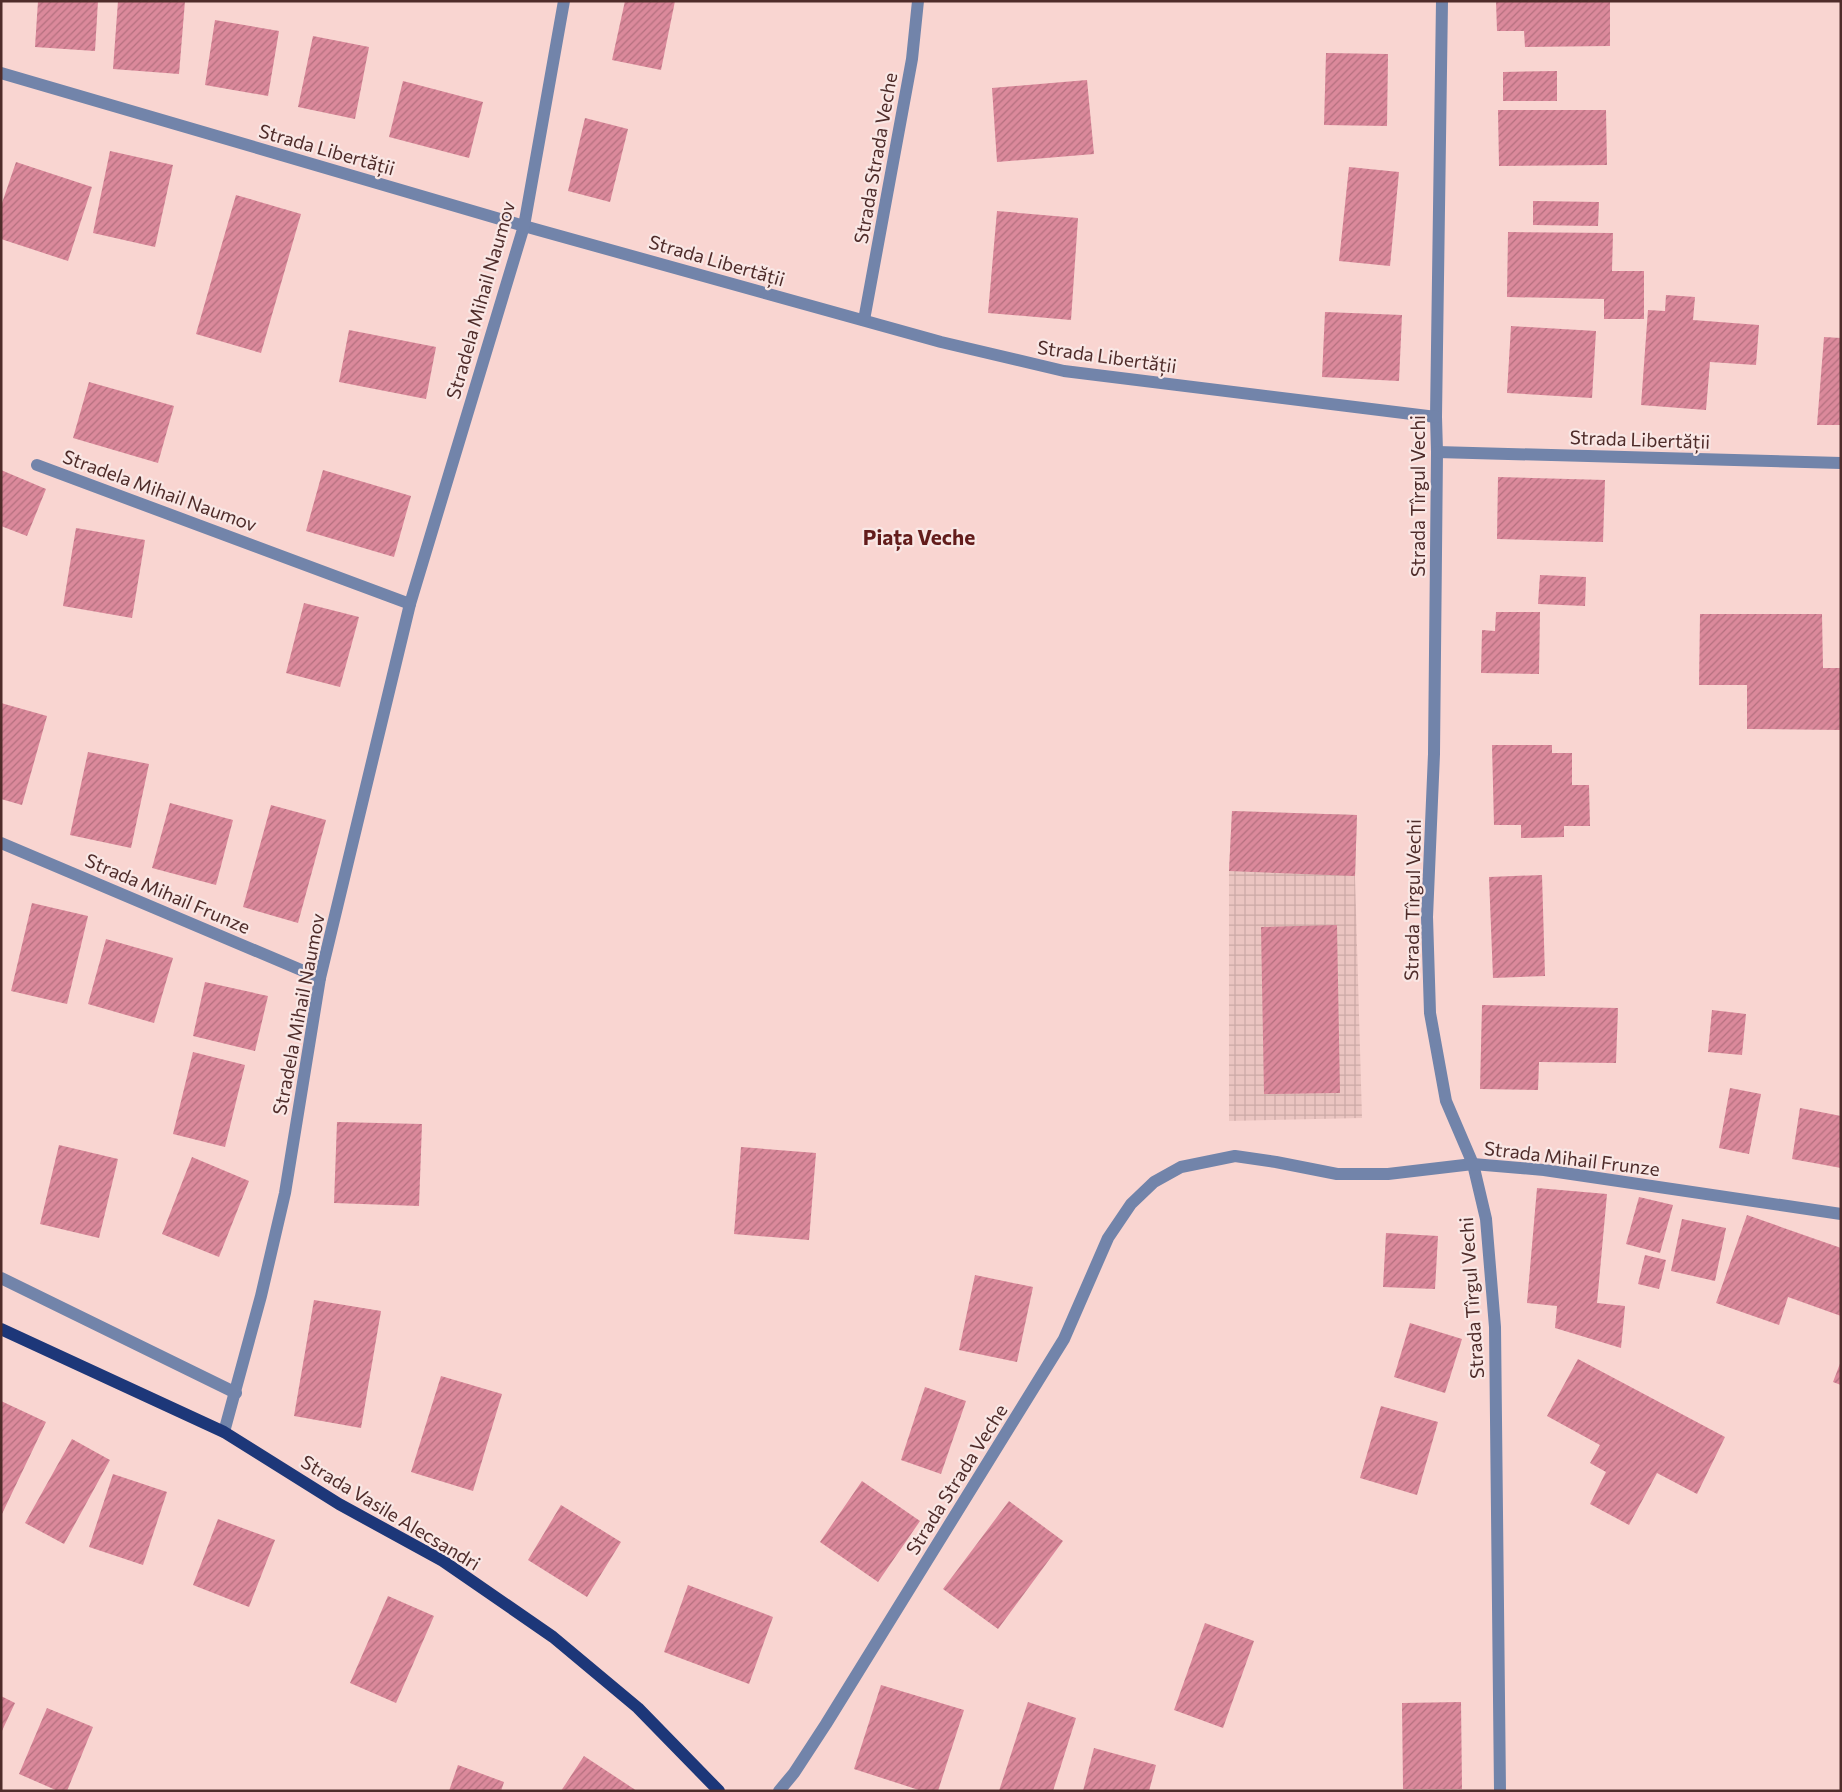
<svg xmlns="http://www.w3.org/2000/svg" width="1842" height="1792" viewBox="0 0 1842 1792" font-family="Commissioner,sans-serif">
<style>
.industrial{fill:url(#industrial-grid)}
.building{fill:url(#building-hatch)}
.lines{fill:none;stroke-linecap:round;stroke-linejoin:round}
.minor{stroke:#7284aa;stroke-width:12}
.major{stroke:#1d3779;stroke-width:12}
.labels{text-anchor:middle;dominant-baseline:central;stroke-width:4.5;stroke-linejoin:round;paint-order:stroke}
.street-label{font-size:19px;fill:#4f2c2a;stroke:#f9e7e5}
.quarter-label{font-size:21px;font-weight:bold;fill:#631c1b;stroke:#f9e7e5}
</style>
<defs>
<pattern id="industrial-grid" width="8" height="8" patternUnits="userSpaceOnUse" patternTransform="scale(1.25)"><rect width="8" height="8" fill="#ebc5c1"/><path d="M0 4h8M4 0v8" fill="none" stroke="#cba9a6"/></pattern>
<pattern id="building-hatch" width="6" height="6" patternUnits="userSpaceOnUse" patternTransform="scale(1.25)"><rect width="6" height="6" fill="#db899b"/><path d="M-1 1l2-2M0 6l6-6M5 7l2-2" fill="none" stroke="#b4707f"/></pattern>
</defs>
<rect width="100%" height="100%" fill="#f9d5d1"/>
<polygon class="industrial" points="1232,811 1357,815 1355,876 1362,1118 1229,1121 1229,871"/>
<g class="building">
<polygon points="38,1 98,1 95,51 35,47"/>
<polygon points="118,1 185,1 179,74 113,69"/>
<polygon points="625,1 675,1 661,70 612,60"/>
<polygon points="1496,1 1610,1 1610,46 1525,47 1524,31 1497,31"/>
<polygon points="215,20 279,31 268,96 205,85"/>
<polygon points="313,36 369,47 355,119 298,107"/>
<polygon points="1326,53 1388,54 1387,126 1324,125"/>
<polygon points="1557,71 1557,101 1503,101 1503,72"/>
<polygon points="1087,80 1094,154 997,162 992,88"/>
<polygon points="403,81 483,102 469,158 389,137"/>
<polygon points="1498,110 1606,110 1607,165 1499,166"/>
<polygon points="585,118 628,129 610,202 568,191"/>
<polygon points="110,151 173,165 155,247 93,233"/>
<polygon points="16,162 92,187 68,261 1,239 1,206"/>
<polygon points="1349,167 1399,172 1390,266 1339,261"/>
<polygon points="236,195 301,214 261,353 196,334"/>
<polygon points="1533,201 1599,202 1598,226 1533,225"/>
<polygon points="997,211 1078,218 1071,320 988,313"/>
<polygon points="1508,232 1613,233 1612,271 1644,271 1644,319 1604,319 1604,299 1507,297"/>
<polygon points="1666,295 1695,297 1693,320 1759,325 1756,365 1710,362 1706,410 1641,405 1648,310 1665,311"/>
<polygon points="1325,312 1402,315 1399,381 1322,377"/>
<polygon points="1511,326 1596,331 1592,398 1507,393"/>
<polygon points="349,330 436,347 426,399 339,382"/>
<polygon points="1824,337 1841,338 1841,425 1817,425"/>
<polygon points="89,382 174,406 158,463 73,438"/>
<polygon points="1,470 46,489 27,536 1,526"/>
<polygon points="323,470 411,496 394,557 306,531"/>
<polygon points="1498,477 1605,480 1603,542 1497,539"/>
<polygon points="76,528 145,540 132,618 63,606"/>
<polygon points="1540,575 1586,577 1585,606 1538,604"/>
<polygon points="304,603 359,617 340,687 286,673"/>
<polygon points="1496,612 1540,612 1539,674 1481,673 1482,630 1495,631"/>
<polygon points="1700,614 1822,614 1823,668 1841,668 1841,730 1747,729 1747,685 1699,685"/>
<polygon points="1,703 47,716 22,805 1,799"/>
<polygon points="1492,745 1552,745 1552,753 1572,753 1572,785 1589,785 1590,826 1564,826 1564,837 1521,838 1521,825 1494,825"/>
<polygon points="88,752 149,764 131,848 70,835"/>
<polygon points="170,803 233,820 216,885 152,868"/>
<polygon points="271,805 326,820 298,923 243,907"/>
<polygon points="1232,811 1357,815 1355,876 1229,871"/>
<polygon points="1542,875 1545,976 1493,978 1489,877"/>
<polygon points="32,903 88,916 67,1004 11,991"/>
<polygon points="1337,925 1340,1093 1264,1094 1261,927"/>
<polygon points="106,939 173,958 154,1023 88,1004"/>
<polygon points="205,982 268,996 255,1051 193,1036"/>
<polygon points="1482,1005 1618,1008 1616,1063 1539,1062 1538,1090 1480,1089"/>
<polygon points="1712,1010 1746,1014 1742,1055 1708,1052"/>
<polygon points="193,1052 245,1065 225,1147 173,1134"/>
<polygon points="1730,1088 1761,1094 1749,1154 1719,1148"/>
<polygon points="1800,1108 1841,1116 1841,1168 1792,1159"/>
<polygon points="337,1122 422,1124 419,1206 334,1203"/>
<polygon points="59,1145 118,1159 99,1238 40,1224"/>
<polygon points="741,1147 816,1153 809,1240 734,1234"/>
<polygon points="192,1157 249,1181 219,1257 162,1234"/>
<polygon points="1537,1188 1607,1194 1597,1303 1625,1306 1621,1348 1555,1328 1557,1306 1527,1303"/>
<polygon points="1639,1197 1673,1205 1660,1253 1626,1244"/>
<polygon points="1747,1215 1841,1248 1841,1316 1788,1297 1779,1325 1716,1303"/>
<polygon points="1682,1219 1726,1228 1715,1281 1671,1271"/>
<polygon points="1386,1233 1438,1236 1435,1289 1383,1287"/>
<polygon points="1645,1255 1666,1260 1659,1289 1638,1284"/>
<polygon points="975,1275 1033,1287 1017,1362 959,1350"/>
<polygon points="314,1300 381,1311 361,1428 294,1416"/>
<polygon points="1410,1323 1462,1339 1445,1393 1394,1377"/>
<polygon points="1578,1359 1725,1437 1697,1494 1657,1473 1629,1525 1590,1504 1606,1472 1590,1463 1600,1445 1547,1416"/>
<polygon points="1841,1361 1841,1385 1833,1382"/>
<polygon points="441,1376 502,1394 473,1491 411,1472"/>
<polygon points="925,1387 966,1401 941,1474 901,1460"/>
<polygon points="1,1401 46,1422 1,1516"/>
<polygon points="1381,1406 1438,1422 1417,1495 1360,1478"/>
<polygon points="72,1439 110,1460 64,1544 25,1523"/>
<polygon points="113,1474 167,1492 143,1565 89,1547"/>
<polygon points="862,1481 920,1521 878,1582 820,1542"/>
<polygon points="1009,1501 1063,1541 998,1629 943,1589"/>
<polygon points="561,1505 621,1542 587,1597 528,1560"/>
<polygon points="218,1519 275,1540 249,1607 193,1585"/>
<polygon points="688,1585 773,1617 749,1684 664,1652"/>
<polygon points="388,1596 434,1616 396,1703 350,1683"/>
<polygon points="1205,1623 1254,1641 1223,1728 1174,1710"/>
<polygon points="881,1685 964,1710 938,1791 922,1791 854,1769"/>
<polygon points="1,1696 15,1703 1,1733"/>
<polygon points="1028,1702 1076,1718 1053,1791 999,1791"/>
<polygon points="1461,1702 1462,1789 1403,1789 1402,1703"/>
<polygon points="47,1708 93,1727 67,1791 58,1791 19,1774"/>
<polygon points="1094,1748 1156,1765 1149,1791 1083,1791"/>
<polygon points="584,1756 637,1791 561,1791"/>
<polygon points="458,1765 504,1782 501,1791 449,1791"/>
</g>
<g class="lines">
<g class="minor">
<polyline points="1442,1 1436,417 1437,452 1434,754 1427,917 1430,1013 1446,1101 1473,1164 1486,1219 1495,1327 1500,1791"/>
<polyline points="1,73 524,226 941,342 1064,371 1436,417"/>
<polyline points="864,320 912,59 918,1"/>
<polyline points="1437,452 1841,463"/>
<polyline points="37,465 410,604"/>
<polyline points="1,843 320,978"/>
<polyline points="1,1278 236,1393"/>
<polyline points="224,1432 261,1296 285,1193 320,978 410,604 524,226 564,1"/>
<polyline points="779,1791 794,1773 826,1724 1064,1339 1108,1238 1131,1204 1154,1182 1181,1167 1235,1156 1276,1162 1337,1174 1388,1174 1473,1164 1544,1170 1841,1214"/>
</g>
<polyline class="major" points="1,1329 224,1432 339,1504 443,1561 553,1637 638,1708 719,1791"/>
</g>
<g class="labels">
<g class="street-label">
<text transform="translate(327 149) rotate(16)">Strada Libertății</text>
<text transform="translate(875 158) rotate(-80)">Strada Strada Veche</text>
<text transform="translate(717 260) rotate(16)">Strada Libertății</text>
<text transform="translate(480 300) rotate(-74)">Stradela Mihail Naumov</text>
<text transform="translate(1107 356) rotate(8)">Strada Libertății</text>
<text transform="translate(1640 439) rotate(2)">Strada Libertății</text>
<text transform="translate(160 490) rotate(20)">Stradela Mihail Naumov</text>
<text transform="translate(1417 496) rotate(-90)">Strada Tîrgul Vechi</text>
<text transform="translate(168 893) rotate(23)">Strada Mihail Frunze</text>
<text transform="translate(1412 900) rotate(-89)">Strada Tîrgul Vechi</text>
<text transform="translate(298 1014) rotate(-79)">Stradela Mihail Naumov</text>
<text transform="translate(1572 1158) rotate(7)">Strada Mihail Frunze</text>
<text transform="translate(1471 1298) rotate(-94)">Strada Tîrgul Vechi</text>
<text transform="translate(956 1479) rotate(-58)">Strada Strada Veche</text>
<text transform="translate(391 1512) rotate(31)">Strada Vasile Alecsandri</text>
</g>
<g class="quarter-label">
<text x="919" y="536">Piața Veche</text>
</g>
</g>
<rect width="1842" height="1792" fill="none" stroke="#4f2c2a" stroke-width="5"/>
</svg>
